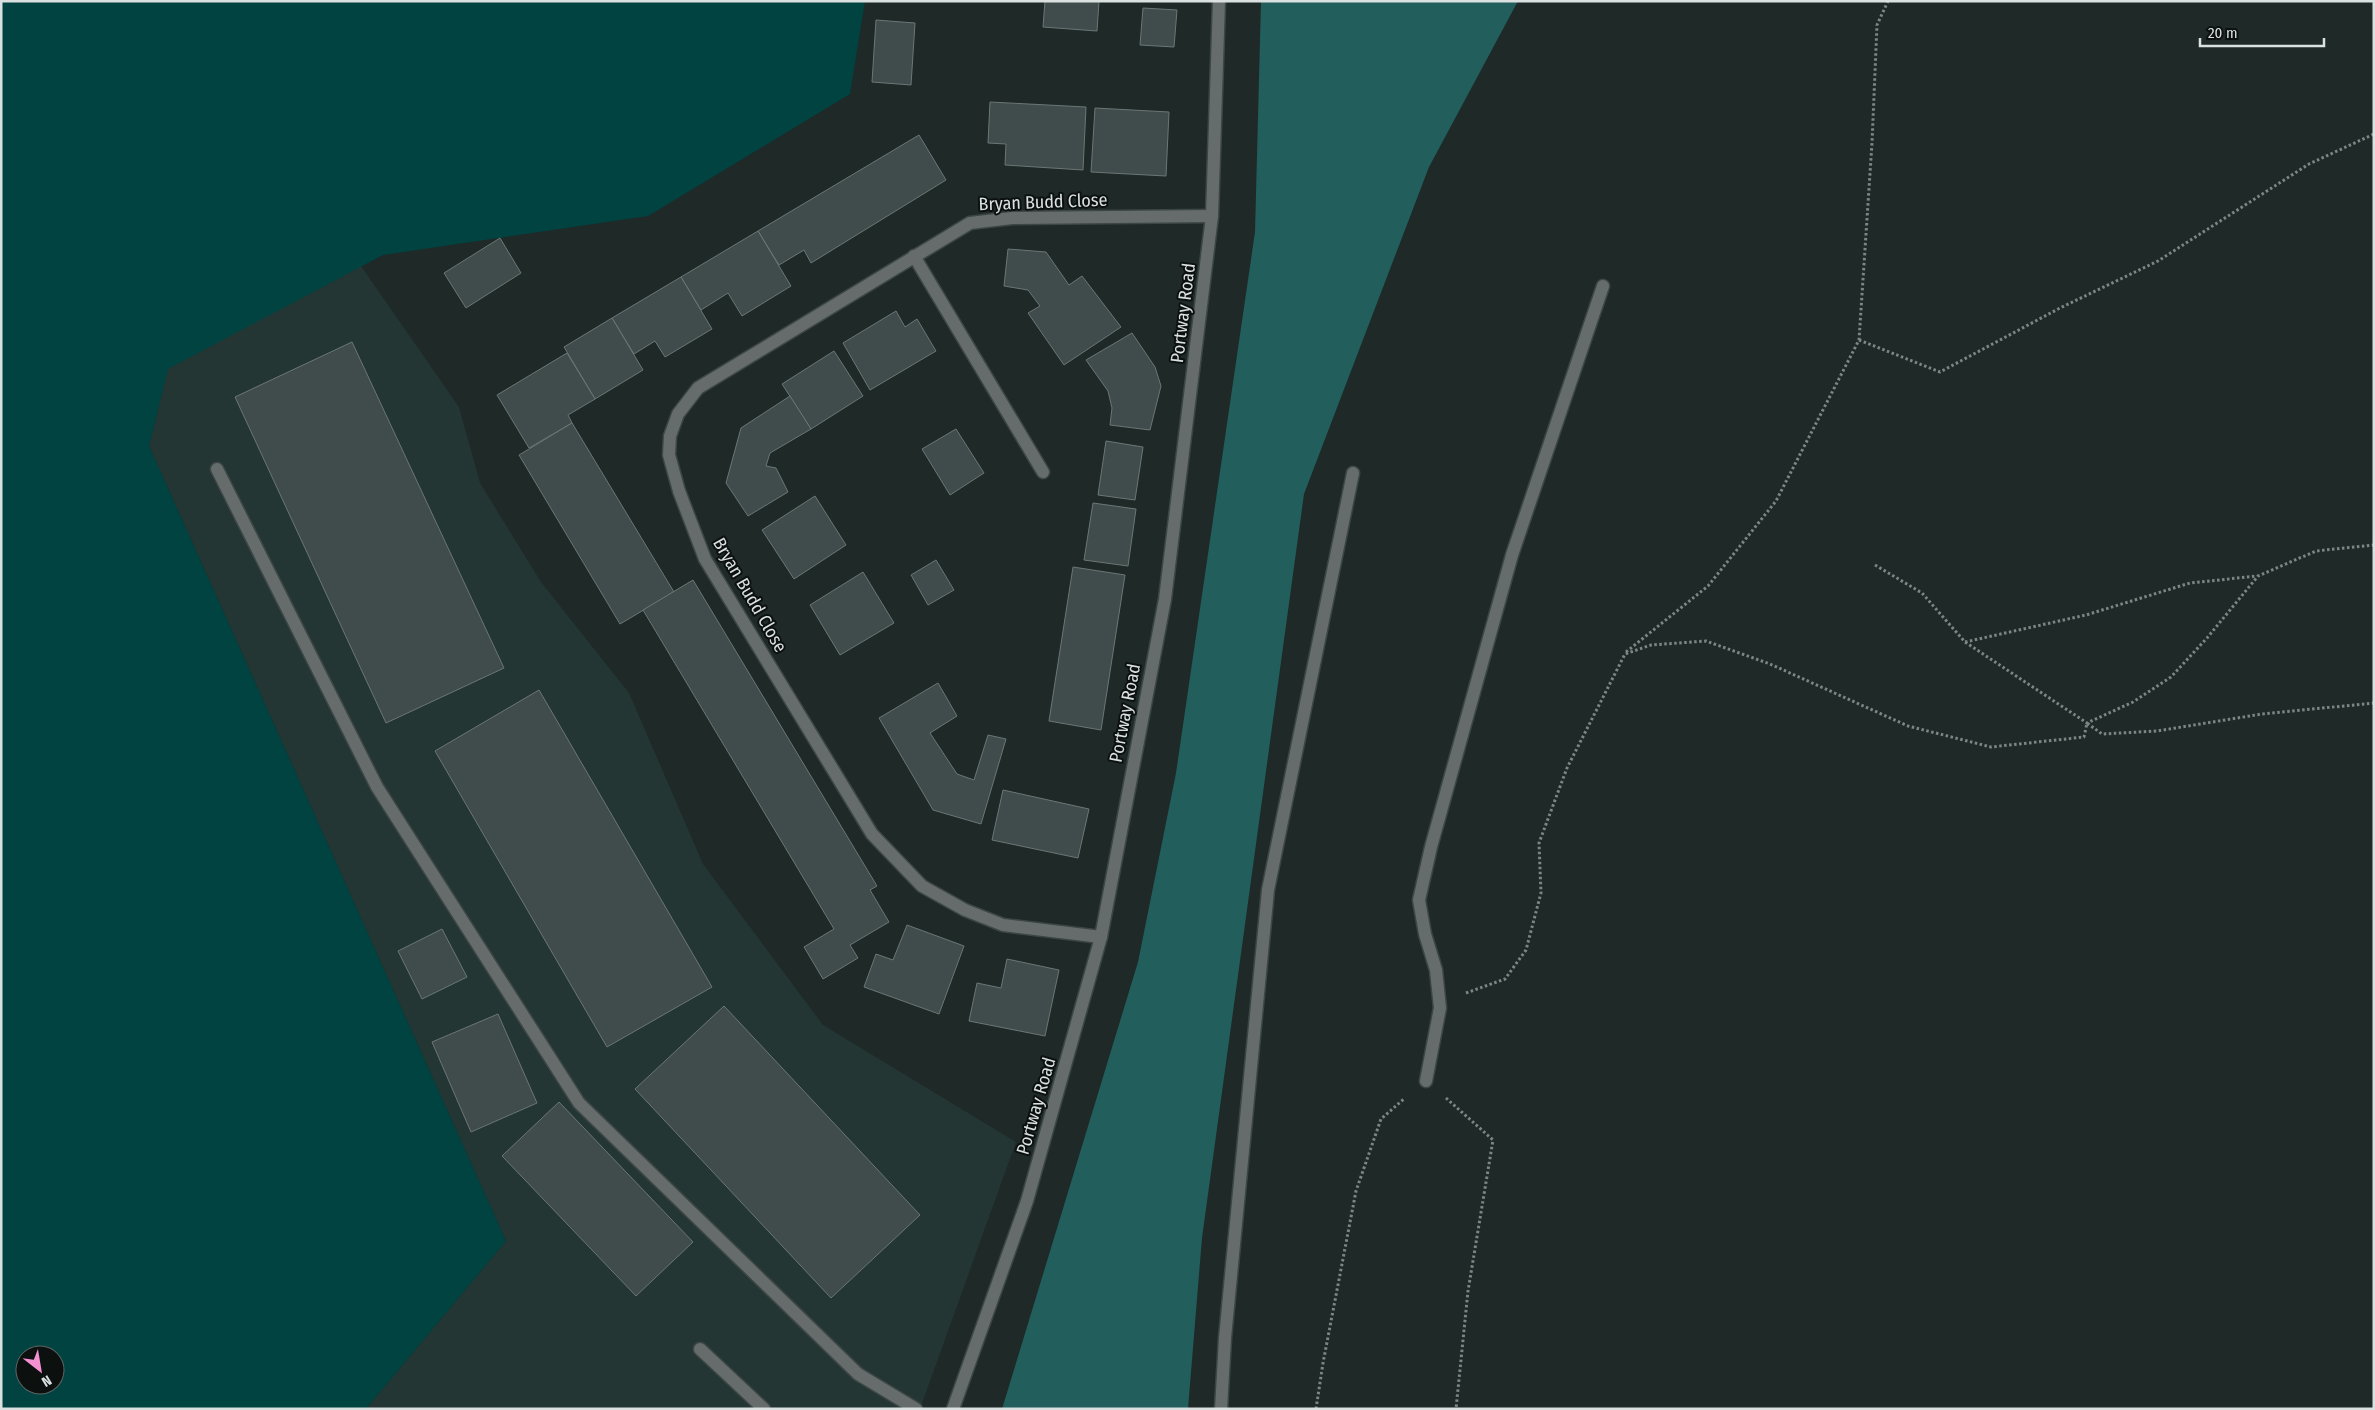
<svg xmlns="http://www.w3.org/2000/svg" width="2375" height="1410" viewBox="0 0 2375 1410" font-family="'Fira Sans Condensed',sans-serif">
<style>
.built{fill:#233634}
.green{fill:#004341;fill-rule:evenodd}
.forest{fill:#215e5c}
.building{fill:#404c4b;stroke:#6b7776}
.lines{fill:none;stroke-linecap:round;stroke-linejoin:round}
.minor-casing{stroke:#3c4645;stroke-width:15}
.path{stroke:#7d8685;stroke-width:3;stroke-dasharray:2.5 2.5;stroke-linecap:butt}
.minor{stroke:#666c6b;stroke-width:12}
.labels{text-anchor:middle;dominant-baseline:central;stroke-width:4;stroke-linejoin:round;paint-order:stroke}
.street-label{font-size:18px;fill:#dae1e0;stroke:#0c1110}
</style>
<rect width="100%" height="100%" fill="#1e2928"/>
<polygon class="built" points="361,266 459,407 480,483 541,582 629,693 703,864 823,1025 1016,1142 920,1409 366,1409 506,1241 149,446 168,368"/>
<path class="green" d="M1,1H865L850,94L648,216L383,255L168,369L149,446L506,1241L366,1409H1ZM25,1355H55V1385H25Z"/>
<polygon class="forest" points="1261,1 1518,1 1429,167 1304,494 1202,1238 1188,1409 1002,1409 1138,962 1176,773 1255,232"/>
<g class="building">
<polygon points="1045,1 1099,1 1097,31 1043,27"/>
<polygon points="1143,8 1177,10 1174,47 1140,45"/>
<polygon points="876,20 915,23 911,85 872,82"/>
<polygon points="990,102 1086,107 1083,170 1005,165 1006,144 988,143"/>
<polygon points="1095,108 1169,112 1166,176 1091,172"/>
<polygon points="919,135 946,180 811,263 804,250 779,265 758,231"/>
<polygon points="758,231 791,286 742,316 728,293 701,310 681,277"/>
<polygon points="500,238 521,273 466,308 444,273"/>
<polygon points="1008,249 1046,252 1069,285 1082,276 1121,327 1064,365 1028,313 1040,306 1028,290 1004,286"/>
<polygon points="681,277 712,329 665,357 655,341 634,354 612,318"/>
<polygon points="896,311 905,327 917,319 936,351 870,390 843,343"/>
<polygon points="612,318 643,370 595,399 564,347"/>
<polygon points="1132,333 1155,367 1161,386 1150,430 1110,425 1112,408 1108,391 1086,360"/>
<polygon points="352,342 504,668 386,723 235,397"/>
<polygon points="834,351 863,396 811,429 782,384"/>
<polygon points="567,353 595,399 568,415 572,423 529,448 497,395"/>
<polygon points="790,396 811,429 770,453 766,466 776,468 788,492 748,516 726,483 741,428"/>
<polygon points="572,423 674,592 620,624 519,455"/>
<polygon points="956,429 984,473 950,495 922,449"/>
<polygon points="1106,441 1143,447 1135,500 1098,495"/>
<polygon points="815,496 846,545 794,579 762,530"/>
<polygon points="1093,503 1136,509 1128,566 1084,560"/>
<polygon points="936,560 954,590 928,605 911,575"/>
<polygon points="1073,567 1125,575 1101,730 1049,721"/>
<polygon points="863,572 894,623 840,655 810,605"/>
<polygon points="693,580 877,886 870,890 889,922 850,945 858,958 823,979 804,947 834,929 643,610"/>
<polygon points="938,683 957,716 930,733 957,774 974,780 988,735 1006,739 981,824 933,810 879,718"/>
<polygon points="539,690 712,987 607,1047 435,751"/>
<polygon points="1003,790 1089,809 1078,858 992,840"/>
<polygon points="907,925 964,946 939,1014 864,987 876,954 893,960"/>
<polygon points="442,929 467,977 422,999 398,951"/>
<polygon points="1007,959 1059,970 1045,1036 969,1021 977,983 1001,988"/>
<polygon points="724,1006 920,1215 831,1298 635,1089"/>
<polygon points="498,1014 537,1103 471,1132 432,1042"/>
<polygon points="559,1102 693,1242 636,1296 502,1156"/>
</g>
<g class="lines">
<g class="minor-casing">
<g id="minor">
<polyline points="914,256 1043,472"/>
<polyline points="217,469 377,787 579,1103 858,1374 916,1409"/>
<polyline points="1101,937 1003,925 965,910 922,886 872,834 705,559 679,491 669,455 670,436 678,414 698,388 970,223 1012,218 1212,216"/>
<polyline points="1426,1081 1440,1008 1436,970 1425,934 1419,900 1431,847 1512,555 1603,286"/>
<polyline points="700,1349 764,1409"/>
<polyline points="953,1409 1027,1201 1101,937 1165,599 1212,216 1219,1"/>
<polyline points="1221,1409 1225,1338 1268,890 1353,473"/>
</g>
</g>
<g class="path">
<polyline points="1859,340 1940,372 2060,308 2158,261 2309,164 2374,134"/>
<polyline points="1875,565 1922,593 1965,642 2087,723 2133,702 2171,677 2207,638 2258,576 2316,551 2374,545"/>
<polyline points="1965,642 2086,615 2190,583 2257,576"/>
<polyline points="1626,652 1708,586 1776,501 1859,340 1872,143 1877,25 1888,1"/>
<polyline points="1466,993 1505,979 1526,950 1541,893 1539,843 1567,768 1625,654 1651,645 1706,641 1770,664 1908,726 1991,747 2084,737 2087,723 2102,734 2157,731 2262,714 2374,703"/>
<polyline points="1446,1098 1493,1140 1468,1291 1456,1409"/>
<polyline points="1316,1409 1323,1363 1356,1191 1381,1119 1405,1098"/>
</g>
<use href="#minor" class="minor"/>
</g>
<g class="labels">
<g class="street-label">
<text transform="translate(1043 202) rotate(-2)">Bryan Budd Close</text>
<text transform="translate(1183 313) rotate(-83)">Portway Road</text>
<text transform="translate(750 595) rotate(60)">Bryan Budd Close</text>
<text transform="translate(1125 713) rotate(-79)">Portway Road</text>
<text transform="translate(1036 1106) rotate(-74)">Portway Road</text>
</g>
</g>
<rect width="2375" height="1410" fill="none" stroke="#dae1e0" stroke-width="5"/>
<g transform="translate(40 1370) rotate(149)"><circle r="24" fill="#0c1110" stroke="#5e6463"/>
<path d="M0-4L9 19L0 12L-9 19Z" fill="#f590d1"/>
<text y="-8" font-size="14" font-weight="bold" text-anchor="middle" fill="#dae1e0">N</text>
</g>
<path d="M2200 38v8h124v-8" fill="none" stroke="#dae1e0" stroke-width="2.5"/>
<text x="2208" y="38" font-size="15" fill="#dae1e0" stroke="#0c1110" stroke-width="4" paint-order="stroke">20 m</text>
</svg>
